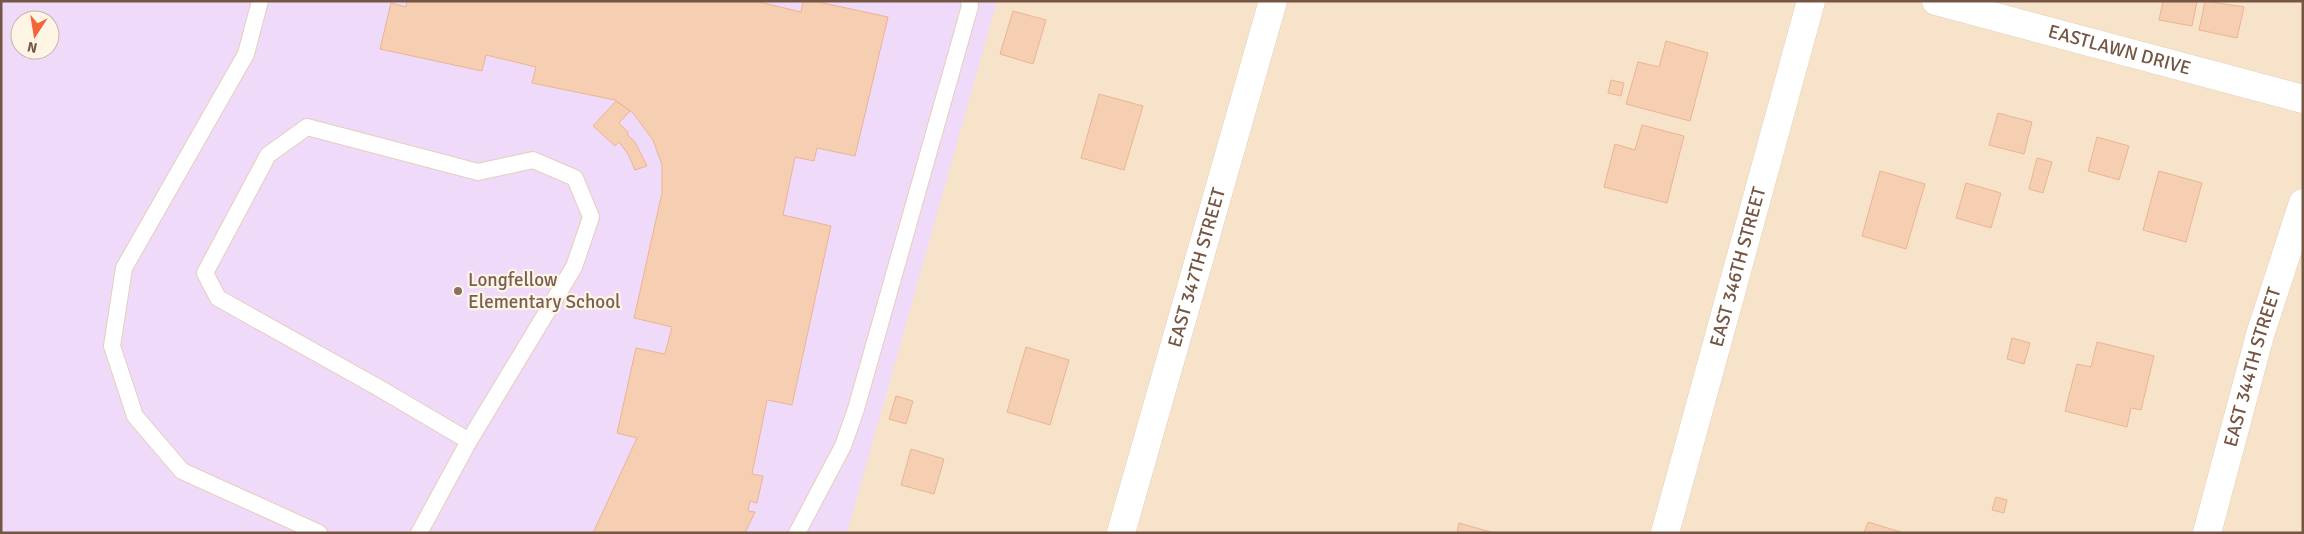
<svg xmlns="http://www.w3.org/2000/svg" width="2304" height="534" viewBox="0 0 2304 534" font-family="Signika,sans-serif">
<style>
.residential{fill:#f6e3ca;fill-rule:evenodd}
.education{fill:#efdafa;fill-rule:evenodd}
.building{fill:#f6ceb2;stroke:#eab591}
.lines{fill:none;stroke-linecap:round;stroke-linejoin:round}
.service-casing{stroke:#e4cfbb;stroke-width:18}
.minor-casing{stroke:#e4cfbb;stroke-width:29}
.service{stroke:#fff;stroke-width:16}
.minor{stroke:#fff;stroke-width:28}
.education-dot{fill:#8d6e63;stroke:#fff5e5;stroke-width:2}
.labels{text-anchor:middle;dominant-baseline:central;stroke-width:4.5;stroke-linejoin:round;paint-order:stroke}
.street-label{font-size:19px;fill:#755644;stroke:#fff5e5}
.education-label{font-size:19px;fill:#785e54;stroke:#fff5e5;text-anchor:start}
</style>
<rect width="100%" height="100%" fill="#fef2dc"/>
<path class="residential" d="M1,1H2303V533H1ZM20,20H50V50H20Z"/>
<path class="education" d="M1,1H997L847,533H1ZM20,20H50V50H20Z"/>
<g class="building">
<polygon points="407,1 755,1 801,12 803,1 814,1 888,17 855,156 817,148 814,161 795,157 783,215 831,226 792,405 767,400 752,474 763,476 757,503 750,501 748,511 755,512 745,533 593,533 637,438 617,433 636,348 665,354 672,327 634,318 662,193 662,165 653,140 633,113 615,100 532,83 536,67 486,55 482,71 380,49 391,3 406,7"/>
<polygon points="2163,1 2197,1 2192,26 2159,20"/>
<polygon points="2205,1 2244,7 2237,38 2199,30"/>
<polygon points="1013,11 1046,20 1033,64 1000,54"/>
<polygon points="1666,41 1708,53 1690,121 1626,104 1638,62 1659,67"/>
<polygon points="1611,80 1624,83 1621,96 1608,93"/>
<polygon points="1099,94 1143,106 1124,170 1081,158"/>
<polygon points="616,101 630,111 619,123 628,132 627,134 635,142 647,166 635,170 628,154 619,142 615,146 593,126"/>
<polygon points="1998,113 2032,122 2024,154 1989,145"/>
<polygon points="1642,125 1684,136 1667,203 1604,187 1615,144 1635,150"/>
<polygon points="2097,137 2129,146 2119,180 2088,171"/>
<polygon points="2037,158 2052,162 2043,193 2029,189"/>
<polygon points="1880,171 1925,184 1906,249 1862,236"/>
<polygon points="2159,171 2202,183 2186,242 2143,230"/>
<polygon points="1966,183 2001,193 1991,228 1956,218"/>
<polygon points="2012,338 2030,343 2024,364 2007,359"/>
<polygon points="2097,342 2154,356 2141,410 2131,408 2127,427 2065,411 2077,364 2091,367"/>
<polygon points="1026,347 1069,360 1050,425 1007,412"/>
<polygon points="896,396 913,401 906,424 889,419"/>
<polygon points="911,449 944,459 934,494 901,485"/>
<polygon points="1996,497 2007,500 2004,513 1992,510"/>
<polygon points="1868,522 1901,532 1901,533 1864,533"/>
<polygon points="1459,523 1494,533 1457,533"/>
</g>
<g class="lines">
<g class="service-casing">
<g id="service">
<polyline points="260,1 246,54 124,268 112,346 135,416 182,471 319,533"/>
<polyline points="419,533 469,441 574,267 591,217 575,178 533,160 478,172 307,127 268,155 205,273 218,298 379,388 469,441"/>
<polyline points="797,533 843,446 856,409 970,6 969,1"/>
</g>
</g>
<g class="minor-casing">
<g id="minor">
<path id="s1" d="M1936,1L2303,99"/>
<path id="s2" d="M1121,533L1273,1"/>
<path id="s3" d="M1665,533L1811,1"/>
<path id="s4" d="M2207,533L2260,335L2303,203"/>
</g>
</g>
<use href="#service" class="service"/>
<use href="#minor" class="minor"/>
</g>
<circle class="education-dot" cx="458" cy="291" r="5"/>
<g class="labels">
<g class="street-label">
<text stroke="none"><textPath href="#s1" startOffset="190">EASTLAWN DRIVE</textPath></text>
<text stroke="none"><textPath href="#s2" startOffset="276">EAST 347TH STREET</textPath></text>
<text stroke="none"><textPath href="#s3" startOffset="276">EAST 346TH STREET</textPath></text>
<text stroke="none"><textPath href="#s4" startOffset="172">EAST 344TH STREET</textPath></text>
</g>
<g class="education-label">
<text x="468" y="280">Longfellow<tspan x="468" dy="22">Elementary School</tspan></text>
</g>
</g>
<rect width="2304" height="534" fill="none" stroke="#755644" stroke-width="5"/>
<g transform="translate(35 35) rotate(192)"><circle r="24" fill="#fff5e5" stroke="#c8b5a5"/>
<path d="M0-4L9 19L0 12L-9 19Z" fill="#f36436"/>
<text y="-8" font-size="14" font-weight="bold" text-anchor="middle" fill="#755644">N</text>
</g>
</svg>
